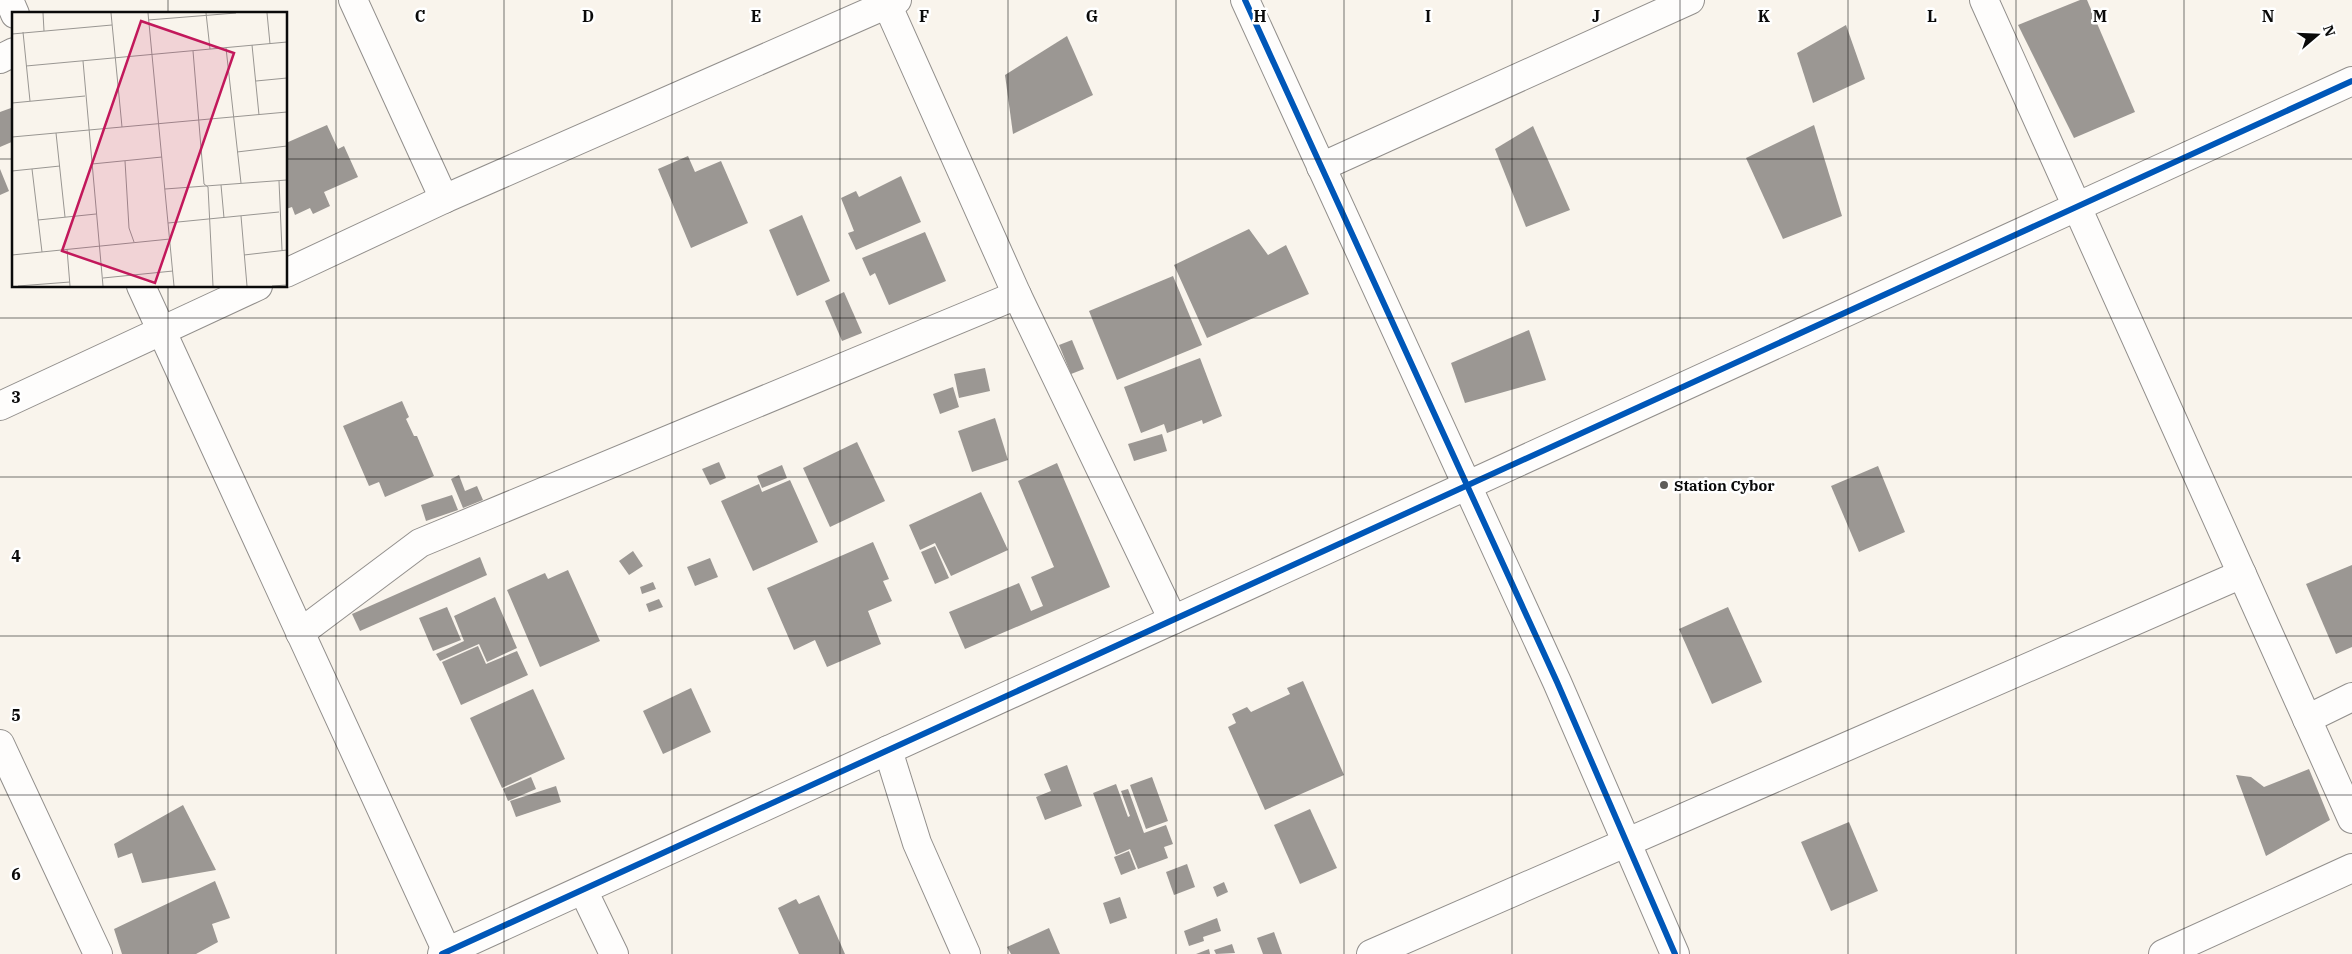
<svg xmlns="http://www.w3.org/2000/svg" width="2352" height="954" viewBox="0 0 2352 954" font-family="'IBM Plex Serif',serif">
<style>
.building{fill:#9b9793}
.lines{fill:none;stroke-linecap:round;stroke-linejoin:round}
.street-casing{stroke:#928f8c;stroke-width:30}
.street{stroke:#fefdfc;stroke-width:28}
.cycleway-casing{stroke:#fff;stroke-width:9}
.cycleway{stroke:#0057b8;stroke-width:6}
.grid{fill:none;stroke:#0a0a0a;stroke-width:1;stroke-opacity:0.55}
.poi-dot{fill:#5e5c59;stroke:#fff;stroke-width:2}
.labels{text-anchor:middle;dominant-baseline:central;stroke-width:5;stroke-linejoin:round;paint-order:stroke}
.poi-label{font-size:15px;font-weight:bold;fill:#0a0a0a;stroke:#fff;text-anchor:start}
.inset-road{fill:none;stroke:#999692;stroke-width:1}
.view{fill:#c2185b;fill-opacity:0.15;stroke:#c2185b;stroke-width:2.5}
.inset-edge{fill:none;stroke:#0a0a0a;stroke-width:2.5}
.grid-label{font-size:16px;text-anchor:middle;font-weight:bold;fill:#0a0a0a;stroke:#fff;stroke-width:5;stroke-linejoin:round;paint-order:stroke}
</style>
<rect width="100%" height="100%" fill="#f9f4ec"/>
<g class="building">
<polygon points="2080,0 2087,0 2135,112 2074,138 2018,25"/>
<polygon points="1846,25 1865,79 1813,103 1797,53"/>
<polygon points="1067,36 1093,95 1013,134 1005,75"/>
<polygon points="11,108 14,115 14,141 0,147 0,112"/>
<polygon points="327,125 338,149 344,146 358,177 324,192 330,206 313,214 310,208 295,215 292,207 286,209 286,143"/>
<polygon points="1814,125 1842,216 1783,239 1746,158"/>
<polygon points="1533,126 1570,210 1526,227 1495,149"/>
<polygon points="688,156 695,172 721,161 748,223 691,248 658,169"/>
<polygon points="0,169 9,191 0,195"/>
<polygon points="901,176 921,222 856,250 848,233 854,231 841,198 856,191 859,197"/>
<polygon points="802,215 830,281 797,296 769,230"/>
<polygon points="1249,229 1268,255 1286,245 1309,294 1207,338 1174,265"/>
<polygon points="925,232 946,281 889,305 875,273 870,276 862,258"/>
<polygon points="1173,276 1202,345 1117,380 1089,311"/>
<polygon points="844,292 862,333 842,341 825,301"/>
<polygon points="1529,330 1546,380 1465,403 1451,363"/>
<polygon points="1072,340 1084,369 1071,374 1059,345"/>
<polygon points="1200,358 1222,416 1203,424 1202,420 1167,433 1164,424 1141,433 1124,387"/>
<polygon points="985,368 990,391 959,398 954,374"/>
<polygon points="953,387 959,407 940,414 933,394"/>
<polygon points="402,401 409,417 406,419 414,436 417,436 434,476 385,497 379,482 369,486 343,426"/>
<polygon points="995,418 1008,460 972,472 958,431"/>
<polygon points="1162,434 1167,451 1134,461 1128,444"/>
<polygon points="857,442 885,501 830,527 803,468"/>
<polygon points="719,462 726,478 710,485 702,469"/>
<polygon points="1057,463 1110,587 965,649 949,612 1019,583 1031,611 1043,606 1031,577 1054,567 1018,481"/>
<polygon points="782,465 787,478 762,488 757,476"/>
<polygon points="1878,466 1905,532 1859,552 1831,486"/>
<polygon points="459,475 465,491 477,486 483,500 463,508 451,479"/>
<polygon points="790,480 818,542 753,571 721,501 759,484 762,492"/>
<polygon points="981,492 1008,550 951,576 935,543 920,550 909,525"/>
<polygon points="452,495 458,510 426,521 421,505"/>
<polygon points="873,542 889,579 883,581 892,601 868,611 881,644 827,667 815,640 794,650 767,588"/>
<polygon points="935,546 949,578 935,584 921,552"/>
<polygon points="633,551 643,566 629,575 619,561"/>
<polygon points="480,557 487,575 360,631 352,614"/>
<polygon points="710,558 718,577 695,586 687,567"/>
<polygon points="2352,565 2352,647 2336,654 2306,584"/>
<polygon points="568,570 600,641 540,667 507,590 545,573 548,579"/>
<polygon points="653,582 656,589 642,594 640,587"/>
<polygon points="495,597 517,648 487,662 479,644 440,661 436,654 464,641 454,616"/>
<polygon points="659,599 663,607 649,612 646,604"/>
<polygon points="447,607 461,640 433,651 419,618"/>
<polygon points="1728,607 1762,682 1712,704 1679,629"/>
<polygon points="478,646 486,664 517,651 528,675 461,705 442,662"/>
<polygon points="1303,681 1344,775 1265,810 1228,727 1236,723 1232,714 1247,707 1251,712 1290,694 1287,688"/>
<polygon points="691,688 711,732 663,754 643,711"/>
<polygon points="533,689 565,759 502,788 470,718"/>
<polygon points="1067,765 1082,806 1045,820 1036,797 1051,791 1044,774"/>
<polygon points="2309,769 2330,820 2266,856 2236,775 2251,777 2264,787"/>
<polygon points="531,777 536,789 508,801 503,789"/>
<polygon points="1152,777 1168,821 1146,829 1130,785"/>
<polygon points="1116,784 1128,817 1130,816 1121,791 1128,789 1144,833 1166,825 1173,844 1164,847 1168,858 1138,869 1130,849 1116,855 1093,793"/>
<polygon points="556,786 561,802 516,817 510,801"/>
<polygon points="183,805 216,870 142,883 132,853 118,858 114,844"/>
<polygon points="1310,809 1337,868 1300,884 1274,825"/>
<polygon points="1849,822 1878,891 1831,911 1801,842"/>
<polygon points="1129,851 1136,869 1121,875 1114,857"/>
<polygon points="1187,864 1195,887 1174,895 1166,872"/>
<polygon points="215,881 230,918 212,924 218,942 196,954 122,954 114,929"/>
<polygon points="1224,882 1228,892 1217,897 1213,887"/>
<polygon points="819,895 845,954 799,954 778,908 796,899 799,904"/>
<polygon points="1120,897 1127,918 1110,924 1103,903"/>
<polygon points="1217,918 1221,931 1203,937 1204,941 1189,946 1184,931"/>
<polygon points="1049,928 1060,954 1011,954 1007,947"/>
<polygon points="1274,932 1282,954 1263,954 1257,938"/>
<polygon points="1232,944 1235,953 1216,954 1214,950"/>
<polygon points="1209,949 1210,954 1196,954"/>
</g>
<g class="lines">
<g class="street-casing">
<g id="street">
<polyline points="9,0 15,14"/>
<polyline points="353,0 444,199"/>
<polyline points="1245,0 1557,682 1675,954"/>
<polyline points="1984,0 2352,819"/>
<polyline points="887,4 1017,295 1173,620"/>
<polyline points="0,59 14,52"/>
<polyline points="1321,167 1690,0"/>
<polyline points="286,273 444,199 897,0"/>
<polyline points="141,286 447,952"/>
<polyline points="0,406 258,286"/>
<polyline points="300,633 420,543 1017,295"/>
<polyline points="2307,719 2352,697"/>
<polyline points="0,744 98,954"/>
<polyline points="888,750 917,843 966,954"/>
<polyline points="583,890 614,954"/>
<polyline points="442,954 2352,81"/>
<polyline points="1371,954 2242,574"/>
<polyline points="2163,954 2352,868"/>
</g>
</g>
<use href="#street" class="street"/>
<g class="cycleway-casing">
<g id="cycleway">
<polyline points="1245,0 1557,682 1675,954"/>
<polyline points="442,954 2352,81"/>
</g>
</g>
<use href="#cycleway" class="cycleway"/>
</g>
<path class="grid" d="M168,0V14M336,0V954M504,0V954M672,0V954M840,0V954M1008,0V954M1176,0V954M1344,0V954M1512,0V954M1680,0V954M1848,0V954M2016,0V954M2184,0V954M0,159H14M286,159H2352M168,286V954M0,318H2352M0,477H2352M0,636H2352M0,795H2352"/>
<circle class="poi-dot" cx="1664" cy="485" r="5"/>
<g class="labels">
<g class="poi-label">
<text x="1674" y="485">Station Cybor</text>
</g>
</g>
<g transform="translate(12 12)">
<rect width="275" height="275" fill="#f9f4ec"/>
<path class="inset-road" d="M31,1L32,19M99,1L110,115M136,1L162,274M194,1L198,37M255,1L258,32M136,8L224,1M11,20L18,89M0,22L100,13M240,33L247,103M214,36L229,171M181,39L192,172L196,175L201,274M71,49L91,274M14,54L275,30M244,69L275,66M0,91L73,84M44,121L53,205M0,125L275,100M225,140L275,134M113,149L117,216L122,230M80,152L150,145M20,157L30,240M0,159L48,154M267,169L270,238M209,173L212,206M153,177L275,168M229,204L235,274M26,208L84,202M156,211L267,200M55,237L58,274M0,243L158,227M232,243L275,238M91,266L161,259M6,274L58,270M260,274L275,273"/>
<path class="view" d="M129,9L222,41L143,271L50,239Z"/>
<rect width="275" height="275" class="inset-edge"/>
</g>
<g class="grid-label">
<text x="420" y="22">C</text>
<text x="588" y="22">D</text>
<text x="756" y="22">E</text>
<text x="924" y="22">F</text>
<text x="1092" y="22">G</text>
<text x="1260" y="22">H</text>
<text x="1428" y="22">I</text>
<text x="1596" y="22">J</text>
<text x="1764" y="22">K</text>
<text x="1932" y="22">L</text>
<text x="2100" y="22">M</text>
<text x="2268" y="22">N</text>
<text x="16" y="403">3</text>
<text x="16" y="562">4</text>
<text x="16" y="721">5</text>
<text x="16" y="880">6</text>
</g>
<g transform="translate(2317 35) rotate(71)" stroke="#ffffff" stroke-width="4" paint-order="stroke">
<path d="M0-4L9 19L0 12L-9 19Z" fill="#0a0a0a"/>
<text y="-8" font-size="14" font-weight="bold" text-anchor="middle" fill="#0a0a0a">N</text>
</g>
</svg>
